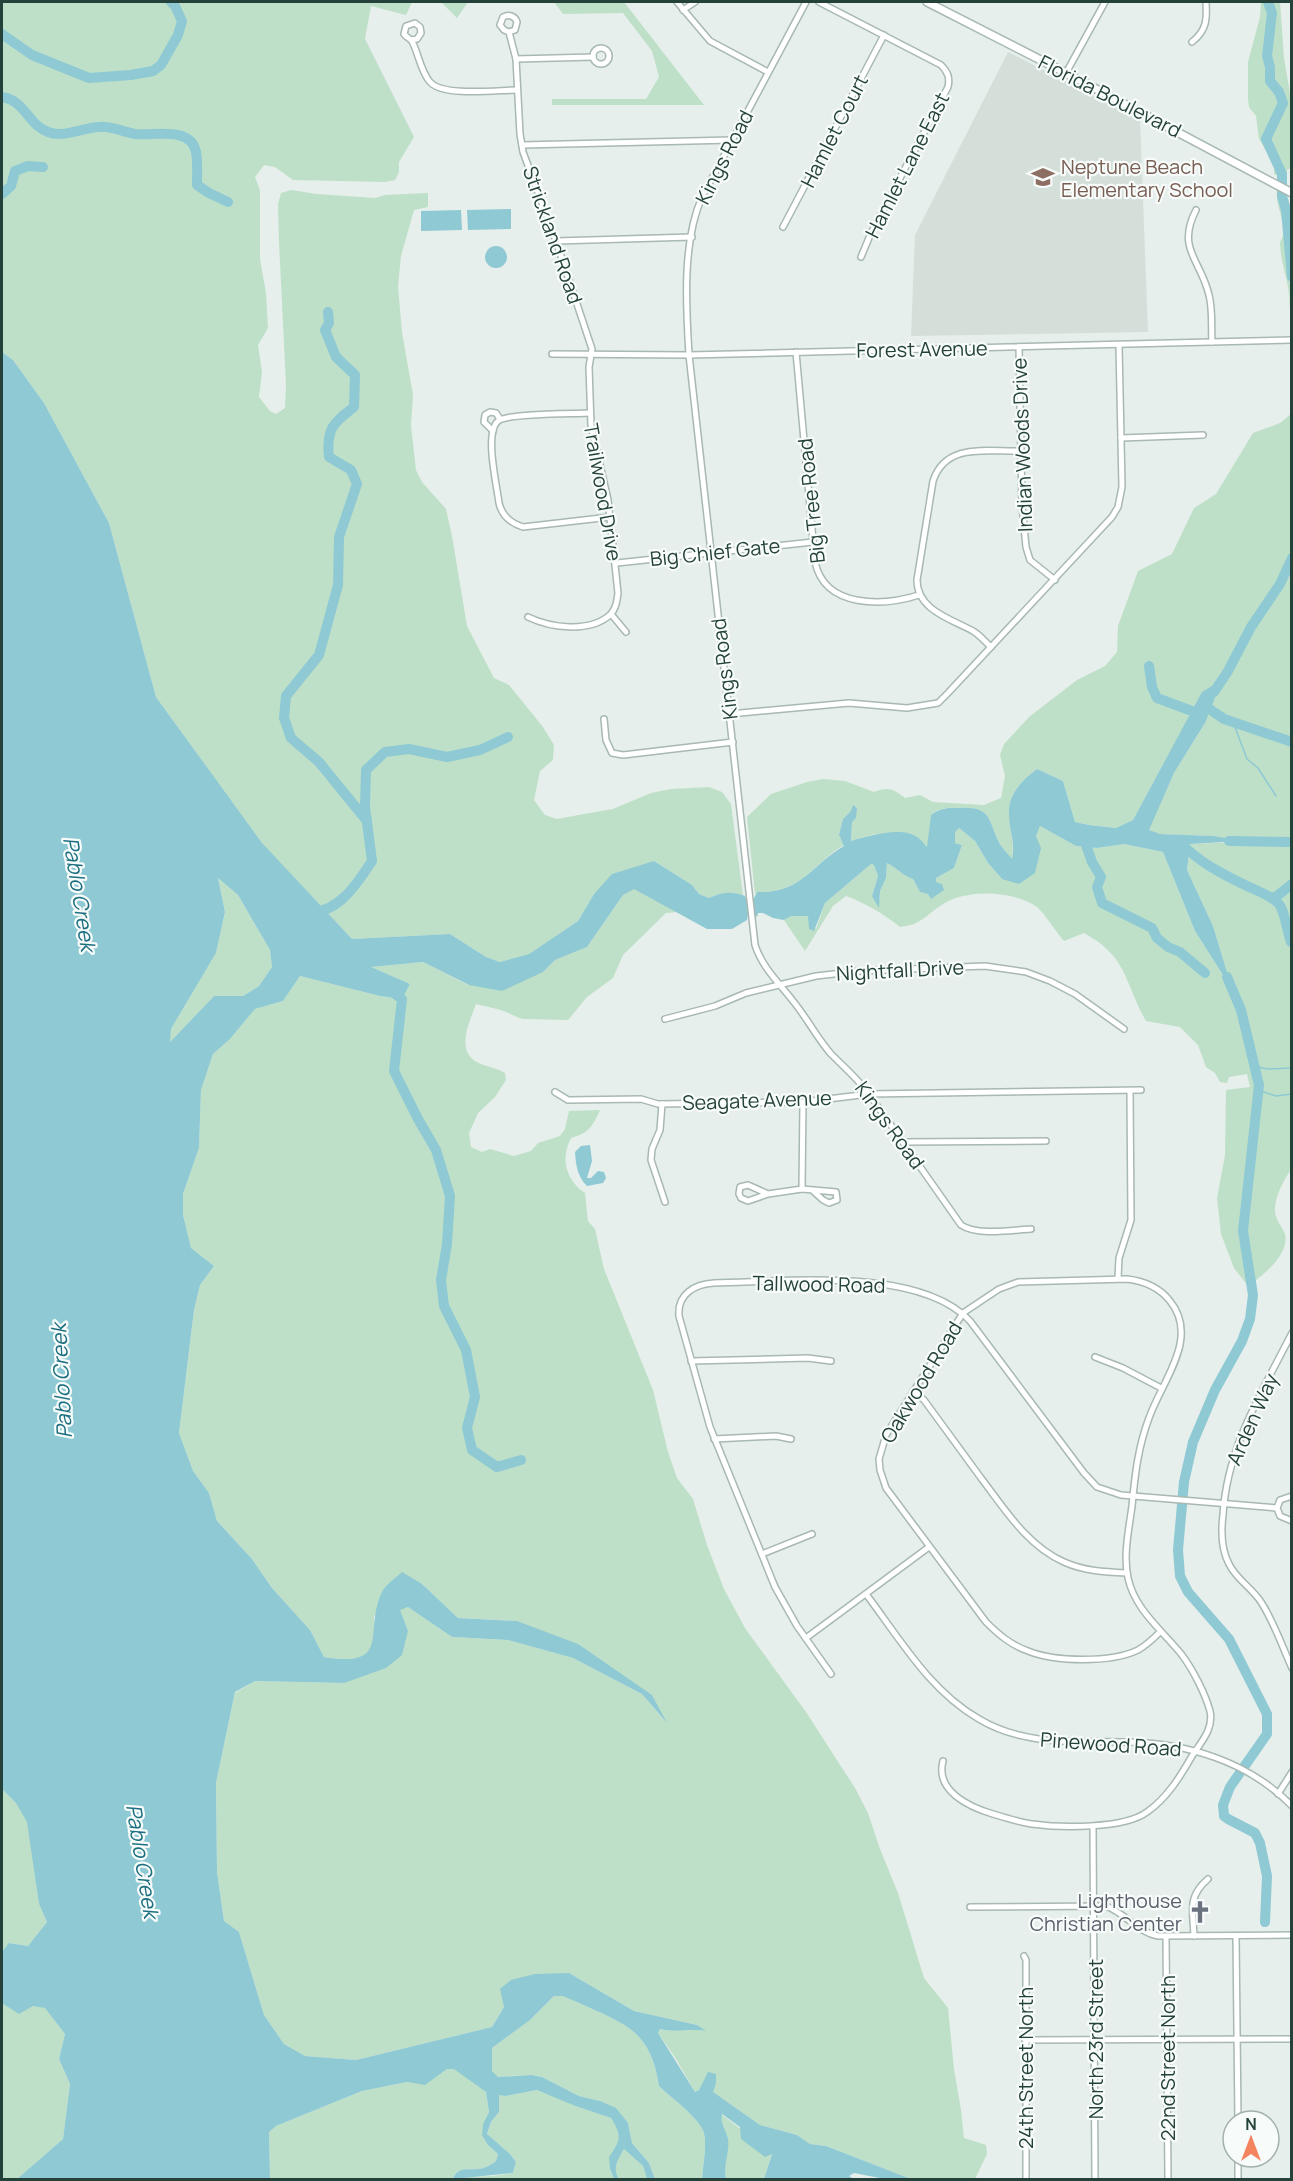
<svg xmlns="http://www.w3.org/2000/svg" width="1293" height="2181" viewBox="0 0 1293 2181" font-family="Manrope,sans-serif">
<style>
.built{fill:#d4dfda}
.green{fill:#bfe0c8}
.water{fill:#8ec9d4;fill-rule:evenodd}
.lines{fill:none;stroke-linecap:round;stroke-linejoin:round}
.stream{stroke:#8ec9d4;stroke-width:1.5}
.river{stroke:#8ec9d4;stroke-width:10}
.minor-casing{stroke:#a8b8b2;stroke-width:8}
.tertiary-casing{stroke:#a8b8b2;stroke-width:10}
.minor{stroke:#fff;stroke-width:5}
.tertiary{stroke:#fff;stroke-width:7}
.labels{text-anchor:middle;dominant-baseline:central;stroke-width:4.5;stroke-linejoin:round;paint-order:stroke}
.street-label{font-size:20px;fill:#24423a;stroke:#f7fbf9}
.education-label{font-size:20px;fill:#785e54;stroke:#f7fbf9;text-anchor:start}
.worship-label{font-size:20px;fill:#5b616d;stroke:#f7fbf9;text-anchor:end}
.water-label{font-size:21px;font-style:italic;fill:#1c6f80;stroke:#f7fbf9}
</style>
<rect width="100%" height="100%" fill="#e6efeb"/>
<polygon class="built" points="1008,52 1140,119 1148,332 911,336 915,235"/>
<g class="green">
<path d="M2,2H412L406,15L371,6L365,39L414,137L399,162V172L395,180L385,182L293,180L275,167L264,165L255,177L260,190V259L266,293L268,328L258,345L262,372L259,397L270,411L276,414L285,408L286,385L279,242L278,204L281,193L291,190L317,194L375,198L385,195L428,193V207L414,210L401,256L398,286L402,332L413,395L411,425L416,470L422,482L446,509L452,536L467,626L494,678L509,685L543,727L554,745L553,760L540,771L534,800L545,815L557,819L584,814L613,809L651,793L671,789L709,787L722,792L731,804L743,895C730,892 721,892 709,898L699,894L692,885L654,861L594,894L578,921L529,954L500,962L486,957L450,934L352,939L262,844L156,697L109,523L44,403L13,360L2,352Z"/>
<polygon points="441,2 468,2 457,18"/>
<polygon points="554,2 624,2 704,105 552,105 552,99 646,99 659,77 652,51 623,13 563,14"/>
<polygon points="1261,2 1280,2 1284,58 1291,99 1291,168 1287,170 1287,181 1274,174 1274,164 1259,139 1256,116 1249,107 1248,99 1248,62 1260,17"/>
<path d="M1277,192L1288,198L1291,214V313C1289,307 1290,301 1289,294C1287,276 1280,260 1280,242C1290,228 1275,208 1277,192Z"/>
<path d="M1291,414L1292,1168C1284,1180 1274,1197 1275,1212C1276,1220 1282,1227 1285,1234C1290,1255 1262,1276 1248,1286L1234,1268L1221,1234L1217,1198L1225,1155L1226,1090L1250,1087L1247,1074L1229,1077L1227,1083L1220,1082L1215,1073L1206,1067L1198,1045L1180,1027L1146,1021C1124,982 1128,957 1084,933L1064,941C1056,932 1042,909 1034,905C1012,892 977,890 953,899C939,904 930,915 918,922C913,925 906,926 900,927C884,914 865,903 846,896L833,906L805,951L784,920L791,916H808L816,929L825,903L871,864L874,865L878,876L872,896L880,899V891L886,878L887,863C897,868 903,876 913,879L920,892L928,894L931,899L936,878L954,868L962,845L955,843L954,832L959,828L975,841L988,863L1002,879L1036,836L1040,826L1076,846L1097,848L1124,844L1163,852L1195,931L1231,987L1213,926L1187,870L1190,844L1237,842L1214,836L1159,834L1148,830L1174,773L1205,723L1170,752L1133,820L1116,828L1089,825L1075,822L1063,781L1037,769C1023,779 1009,793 1009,812C1009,828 1015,843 1012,860C1009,855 1004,850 1001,845C986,819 995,806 956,808C945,808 939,808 931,815L928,847L884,835L875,834L851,841L852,821L856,818L851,811L843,819L839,835L844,845C812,864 801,894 757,892L755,894L747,817L771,794L807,782L823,779L845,781L874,792C888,786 894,789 905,798L920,795L933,802L984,805L1001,798L1005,776L1000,755L1004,744L1029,717L1077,680L1105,666L1117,652L1118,626L1138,571L1172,554L1194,508L1216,494L1253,433L1280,423Z"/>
<polygon points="218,878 238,895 270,950 272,967 259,986 243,996 214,996 169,1043 171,1029 216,953 225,912"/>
<path d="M634,888L677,912L666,913L623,955L613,978L587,997L568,1020L522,1019L501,1010L476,1004C470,1021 456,1048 475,1061C484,1067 496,1067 505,1073L506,1080L495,1097L478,1113L469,1133L471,1147L482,1152L490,1149L514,1156L531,1151L538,1143L560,1136L565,1129L569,1111L600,1110C593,1126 589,1133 571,1138C560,1159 566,1180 585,1193L588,1221L595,1229L604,1269L653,1390L668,1452L677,1478L693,1499L707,1545L724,1589L745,1628L806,1712L855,1788L868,1813L880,1849L898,1893L924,1978L948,2008L954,2069L961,2110L964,2138L986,2145L987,2154L975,2179H911L826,2146L810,2144L797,2135L760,2125L712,2092L708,2073L699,2090L695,2092L676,2059L658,2033L660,2029C674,2033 688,2027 703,2031L697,2025L634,2011L569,1973L504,2007L492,2027L356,2060L305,2056L284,2044L264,2015L239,1932L224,1921L217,1872L216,1783L235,1693L255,1681L344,1683L408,1631L399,1609L408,1607L452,1637L508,1640L573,1658L642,1694L664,1720L652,1695L517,1621L458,1618L422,1584L374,1616C377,1659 363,1663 324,1657L310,1630L272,1588L252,1559L217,1521L209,1493L193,1471L179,1433L194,1310L200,1285L214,1266L191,1248L183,1215V1194L199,1148L201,1090L213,1054L230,1039L255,1009L283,1001L300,976L380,996L402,999L410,984L369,967L423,962L468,985L543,972L555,960L587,947L623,895Z"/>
<polygon points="2,1789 16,1803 28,1822 39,1904 47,1922 28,1946 10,1943 2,1952"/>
<path d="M554,1996H564C583,2005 619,2019 634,2032C650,2046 656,2066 659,2086C670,2097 700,2118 704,2133C707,2148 703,2164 702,2179H655L649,2163L632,2143L628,2123L600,2101L579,2096L542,2077L531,2075L497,2077L492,2071V2048L530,2020Z"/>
<polygon points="2,2003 45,2007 65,2034 59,2059 70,2084 63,2139 17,2179 2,2179"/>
<path d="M447,2069H455L486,2092L489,2112L483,2124L488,2145L498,2154L496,2161C492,2164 487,2167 483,2168C471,2172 458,2164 453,2179H270L269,2131L276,2126L362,2091L407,2082L425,2084Z"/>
<polygon points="537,2090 611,2118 619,2131 619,2143 610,2169 614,2179 462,2180 464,2177 492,2176 513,2173 516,2162 510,2154 487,2135 491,2122 499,2112 499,2094 506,2096"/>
<path d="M721,2114L772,2153L764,2179H726C723,2166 728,2155 728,2141C727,2131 720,2126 721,2114Z"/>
<path d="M624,2149L643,2166L647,2179H619C612,2168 618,2160 624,2149Z"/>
</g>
<g class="water">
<polygon points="511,209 511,229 468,230 467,210"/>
<polygon points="461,210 462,230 421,231 421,211"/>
<circle cx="496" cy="257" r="11"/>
<path d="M2,352L13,360L44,403L109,523L156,697L262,843L352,939L450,934L486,957L500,962L529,954L578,921L594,894L612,874L654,861L692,885L699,894L709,898C722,892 732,891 745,896L747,902H752L757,892C801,894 811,865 844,846L839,835L843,819L851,811L853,805L857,808L856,818L852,822L851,841C868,836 901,826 917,837C921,839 924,844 927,847L931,815C940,808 946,808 958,808C993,806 987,819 1000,844C1003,849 1008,854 1012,859C1016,843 1008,828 1009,811C1009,793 1023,779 1037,769L1063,781L1075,822L1089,825L1116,828L1133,820L1202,692L1222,680L1205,723L1174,773L1149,830L1160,834L1214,836L1241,841L1190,844L1187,870L1213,926L1232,989L1195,931L1163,852L1124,844L1097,848L1076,846L1040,826L1036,836L1041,848L1035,873L1019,884L1002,879L988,863L975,841L959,828L955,832V843L962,845L954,868L936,878V882L942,884L944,890L931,899L928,894L920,892L913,879C903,876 897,868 887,863L886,878L880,891L879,908L872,896L878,876L874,865L871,864L825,903L814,931L809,929L808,916H791L784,920L773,918L763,913H758L757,917L754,914H748L747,920L732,929H707L634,889L623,895L587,947L555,960L543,972L502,991L469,985L423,962L371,967L410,984L402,999L380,996L300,976L283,1001L255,1009L230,1039L213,1054L201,1090L199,1148L183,1194V1215L191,1248L214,1266L200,1285L194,1310L179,1433L193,1471L209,1493L217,1521L252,1559L272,1588L310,1630L324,1657C393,1668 363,1632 382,1592C386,1584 396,1578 402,1572L422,1584L458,1618L517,1621L578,1644L652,1695L667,1723L642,1694L573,1658L508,1640L452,1637L408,1607L400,1610L408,1631L402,1655L386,1668L344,1683L255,1681L235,1692L216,1783L217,1872L224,1921L239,1932L264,2015L284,2044L305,2056L356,2060L492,2027L504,2007L500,1989L511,1980L535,1974L569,1973L634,2011L697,2025L706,2031C690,2028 675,2033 660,2029L658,2033L695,2092L699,2090L708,2072L716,2074V2083L713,2092L760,2125L797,2135L810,2144L826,2146L911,2179H885L854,2173L849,2176L854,2179H764L772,2154L765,2157L741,2139L740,2127L722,2114C720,2125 726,2129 728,2139C730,2151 723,2165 726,2179H702C703,2164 707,2148 704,2133C700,2118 670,2097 659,2086C656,2066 650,2046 634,2032C619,2019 583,2005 563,1996H554L530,2020L492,2048V2071L498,2077L531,2075L542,2077L579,2096L600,2101L616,2108L628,2123L632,2143L649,2163L655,2179H647L643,2166L624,2149C618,2160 612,2168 619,2179H614L610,2169L609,2157C621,2140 622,2136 611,2118L573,2105L537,2090L506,2096L499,2095V2112L491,2122L487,2134L510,2154L516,2162L513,2173L453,2179C458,2164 471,2172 483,2168C487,2167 492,2164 496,2161L498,2154L488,2145L482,2135L483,2124L489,2112L486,2092L454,2069H447L425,2085L407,2082L362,2091L276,2126L269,2132L270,2179H17L63,2139L70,2084L59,2059L65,2034L45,2008L33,2006L19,2014L2,2003V1952L9,1943L28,1946L47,1922L39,1904L27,1822L16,1803L2,1789ZM218,878L238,895L270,950L272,967L259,986L243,996H214L170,1042L171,1029L216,953L225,912Z"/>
<path d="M590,1145L592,1161L587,1178H591L598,1171L604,1172L606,1178L603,1183L587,1186C577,1176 576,1165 575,1152L581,1146Z"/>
</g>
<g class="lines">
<g class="stream">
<polyline points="1233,722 1247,759 1258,768 1276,796"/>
<polyline points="1254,1066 1267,1069 1292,1068"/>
<polyline points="1258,1090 1276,1096 1292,1094"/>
</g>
<g class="river">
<polyline points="1268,2 1272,13 1267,56 1270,67 1270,81 1279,92 1283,103 1266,139 1282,174 1282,196 1286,210 1292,277"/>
<polyline points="2,34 32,55 89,78 131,75 153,71 161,65 178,35 182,21 175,6 171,2"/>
<path d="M2,97C26,101 27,124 48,132C64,138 83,128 98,127C110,125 123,132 135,134C154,136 191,126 196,152C198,162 197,174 197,185L209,193L228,202"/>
<polyline points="2,194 11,186 15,171 28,166 43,167"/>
<path d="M328,312L329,323L325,330L336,357L355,375L354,407C333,423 326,429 329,457L351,470L357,484L339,537L338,585L319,655L286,696L284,718L291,738L319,762L367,821"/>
<polyline points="1149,666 1152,687 1157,698 1200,714"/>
<polyline points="1214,692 1228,671 1251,627 1280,584 1292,558"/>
<polyline points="1205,706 1224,719 1292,742"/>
<polyline points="1084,839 1092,862 1101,877 1097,887 1102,903 1152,928 1157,938 1168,947 1180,952 1205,973"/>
<polyline points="1229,841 1292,842"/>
<path d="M1180,842C1197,861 1222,874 1245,885C1255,890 1270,895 1278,903C1285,910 1287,932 1291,942"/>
<polyline points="1271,898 1277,896 1292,884"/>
<path d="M313,912C340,911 358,882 372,861L365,807L366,770L385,752L409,749L447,757L480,750L508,737"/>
<polyline points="1227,977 1241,1010 1259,1085 1243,1231 1253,1295 1250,1319 1242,1341 1215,1390 1193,1442 1184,1482 1178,1550 1180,1576 1188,1592 1229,1639 1267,1714 1267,1734 1230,1787 1223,1805 1224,1816 1228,1819 1255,1833 1260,1843 1267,1876 1265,1922"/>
<polyline points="392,992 402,999 394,1071 418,1119 436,1150 450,1196 447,1244 441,1280 444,1306 466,1350 475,1397 467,1428 472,1450 497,1467 521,1460"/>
</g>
<g class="minor-casing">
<g id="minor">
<polyline points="677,2 710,41 768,72"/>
<path d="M806,2L702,197C682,242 686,306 689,355L755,945C762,967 779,983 793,1001C807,1018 817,1038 831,1054C844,1067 858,1079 869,1094L961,1225C977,1236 1012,1230 1031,1229"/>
<path d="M819,2L941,65C948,72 950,78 948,87L871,233L861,257"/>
<polyline points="683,10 695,2"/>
<path d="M509,32L515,30L517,22C515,16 509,14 503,17L500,25L504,30L509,32L516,59L520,134L523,152L556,241L592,349L589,367L591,425L608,500L618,593C617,601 616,609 610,615C589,633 551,628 528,617"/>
<path d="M411,40L417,39L421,33L420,27L415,23L406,26L404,34C406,37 409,38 411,40C417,47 420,71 430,82C443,97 498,90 517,90"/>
<path d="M1192,42C1207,30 1207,19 1206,2"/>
<circle cx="601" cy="56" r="8"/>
<polyline points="516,59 593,57"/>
<polyline points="1066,73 1105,2"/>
<polyline points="522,145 732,140"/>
<path d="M1196,210C1176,249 1201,260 1209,295C1213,310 1211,326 1212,342"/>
<polyline points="783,227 884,35"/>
<polyline points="556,241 692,237"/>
<polyline points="1019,347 1022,505 1026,547 1030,560 1055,580"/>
<path d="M796,352L815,562C825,609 884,606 919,595"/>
<polyline points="552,354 689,355 1292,340"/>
<path d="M590,413C575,414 507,413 498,421C484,433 497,486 499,503C502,516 510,523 523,527L610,517"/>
<polyline points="493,431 484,422 485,415 490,412 496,413 500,419"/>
<polyline points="1121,438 1203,435"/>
<polyline points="617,563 813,542"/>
<polyline points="611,614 626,632"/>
<path d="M991,647C985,642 980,635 973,631C951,619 917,610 917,580L933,481C946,442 987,452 1020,451"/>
<polyline points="730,714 849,703 907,708 938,703 948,693 1112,517 1118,507 1122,487 1119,346"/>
<polyline points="604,719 606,740 612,753 623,755 733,742"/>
<polyline points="665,1019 715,1006 746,993 816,976 860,971 985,966 1026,972 1050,981 1075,994 1124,1029"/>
<polyline points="555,1092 568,1100 641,1099 658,1104 803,1102 869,1094 1141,1090"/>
<polyline points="662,1104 660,1130 652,1149 651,1160 665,1202"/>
<polyline points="904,1142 1046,1141"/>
<polyline points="802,1189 836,1192 837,1200 829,1203 823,1200 812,1190"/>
<polyline points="768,1194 748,1185 740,1187 739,1194 741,1198 748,1201 768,1194 802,1189 803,1102"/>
<polyline points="1118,1278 1119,1258 1131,1220 1130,1091"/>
<path d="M1292,1333C1262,1392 1227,1447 1223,1515C1221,1531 1221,1549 1229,1564C1236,1579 1252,1588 1261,1602C1274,1622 1282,1646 1292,1668"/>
<polyline points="1095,1357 1123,1368 1161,1388"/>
<polyline points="691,1361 808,1358 831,1361"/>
<path d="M913,1391L924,1400C943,1426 962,1452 981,1478C1004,1508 1027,1546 1064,1562C1084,1571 1105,1572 1127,1573"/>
<polyline points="714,1439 776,1436 791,1439"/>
<polyline points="1292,1496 1280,1500 1277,1508 1280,1516 1292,1521"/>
<polyline points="762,1554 812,1534"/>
<path d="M866,1594C900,1639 929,1690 979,1719C1024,1746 1075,1741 1126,1742C1187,1743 1248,1761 1292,1806"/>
<polyline points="806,1638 929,1547"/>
<path d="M831,1674L797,1626L775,1587L710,1427L679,1316C677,1294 695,1284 714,1283C785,1282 918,1266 970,1321L1084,1473L1097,1487L1121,1495L1277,1508"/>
<path d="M943,1761C935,1791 969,1807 993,1814C1006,1818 1019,1822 1032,1824C1061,1828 1124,1829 1147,1812C1167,1798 1180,1777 1192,1756C1201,1742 1214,1729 1210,1711C1205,1693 1193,1670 1182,1655C1162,1630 1135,1610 1128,1578C1123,1555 1129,1529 1132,1506C1135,1475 1138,1447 1149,1418C1162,1381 1200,1338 1170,1301C1159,1287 1144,1281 1127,1279L1018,1282L999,1289L963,1313L886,1435L879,1459L880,1470L886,1488L986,1622C999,1635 1011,1645 1028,1651C1055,1662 1111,1663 1138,1650C1147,1645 1153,1639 1160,1632"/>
<polyline points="1278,1794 1292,1772"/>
<polyline points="1093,1826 1095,2180"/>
<path d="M970,1907L1106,1906C1125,1913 1137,1932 1158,1936L1292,1935"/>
<path d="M1194,1936C1193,1911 1187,1897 1208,1879"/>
<polyline points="1236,1936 1238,2121"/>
<polyline points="1166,1937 1168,2180"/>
<polyline points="1024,1956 1026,1960 1026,2180"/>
<polyline points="1025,2040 1292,2039"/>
<polyline points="1238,2157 1238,2180"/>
</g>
</g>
<g class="tertiary-casing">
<polyline id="tertiary" points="927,2 1066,73 1292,193"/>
</g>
<use href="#minor" class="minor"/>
<use href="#tertiary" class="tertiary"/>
</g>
<defs>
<g id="school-bare" transform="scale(1.8)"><path d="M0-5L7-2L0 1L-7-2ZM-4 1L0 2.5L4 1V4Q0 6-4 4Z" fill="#8d6e63" stroke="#f7fbf9" stroke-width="2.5" paint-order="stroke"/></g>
<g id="church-bare" transform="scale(1.8)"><path d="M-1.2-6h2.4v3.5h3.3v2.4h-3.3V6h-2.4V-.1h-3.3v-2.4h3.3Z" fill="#6b7280" stroke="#f7fbf9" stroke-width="2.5" paint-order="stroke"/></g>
</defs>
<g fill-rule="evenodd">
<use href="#school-bare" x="1043" y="177"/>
<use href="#church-bare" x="1200" y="1912"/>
</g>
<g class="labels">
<g class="street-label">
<text transform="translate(1110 96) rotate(27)">Florida Boulevard</text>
<text transform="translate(834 131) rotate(-63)">Hamlet Court</text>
<text transform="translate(724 157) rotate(-63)">Kings Road</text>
<text transform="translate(907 165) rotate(-63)">Hamlet Lane East</text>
<text transform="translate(553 235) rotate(71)">Strickland Road</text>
<text transform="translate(922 349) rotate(-1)">Forest Avenue</text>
<text transform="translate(1022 445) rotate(-92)">Indian Woods Drive</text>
<text transform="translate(603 492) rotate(80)">Trailwood Drive</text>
<text transform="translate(811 501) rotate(-96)">Big Tree Road</text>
<text transform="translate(715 552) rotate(-6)">Big Chief Gate</text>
<text transform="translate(724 669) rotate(-97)">Kings Road</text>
<text transform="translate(900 970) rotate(-3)">Nightfall Drive</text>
<text transform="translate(757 1100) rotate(-2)">Seagate Avenue</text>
<text transform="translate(890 1125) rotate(54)">Kings Road</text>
<text transform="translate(819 1284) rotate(1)">Tallwood Road</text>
<text transform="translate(921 1382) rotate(-59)">Oakwood Road</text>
<text transform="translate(1252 1419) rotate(-66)">Arden Way</text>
<text transform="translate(1111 1744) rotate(4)">Pinewood Road</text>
<text transform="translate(1095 2039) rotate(-90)">North 23rd Street</text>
<text transform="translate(1167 2058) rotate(-90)">22nd Street North</text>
<text transform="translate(1025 2068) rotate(-90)">24th Street North</text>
</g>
<g class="education-label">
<text x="1061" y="166">Neptune Beach<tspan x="1061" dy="23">Elementary School</tspan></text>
</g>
<g class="worship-label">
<text x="1182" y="1900">Lighthouse<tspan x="1182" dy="23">Christian Center</tspan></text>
</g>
<g class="water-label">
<text transform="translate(80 894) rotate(81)">Pablo Creek</text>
<text transform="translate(61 1381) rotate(-93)">Pablo Creek</text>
<text transform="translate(143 1861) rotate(81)">Pablo Creek</text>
</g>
</g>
<rect width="1293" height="2181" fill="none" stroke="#24423a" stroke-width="6"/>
<g transform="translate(1251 2139)"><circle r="28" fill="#f7fbf9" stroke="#a3b1ad" stroke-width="1.5"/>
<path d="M0-4.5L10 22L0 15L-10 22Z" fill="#f4845f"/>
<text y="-9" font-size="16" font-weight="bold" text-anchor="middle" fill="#24423a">N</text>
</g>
</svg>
